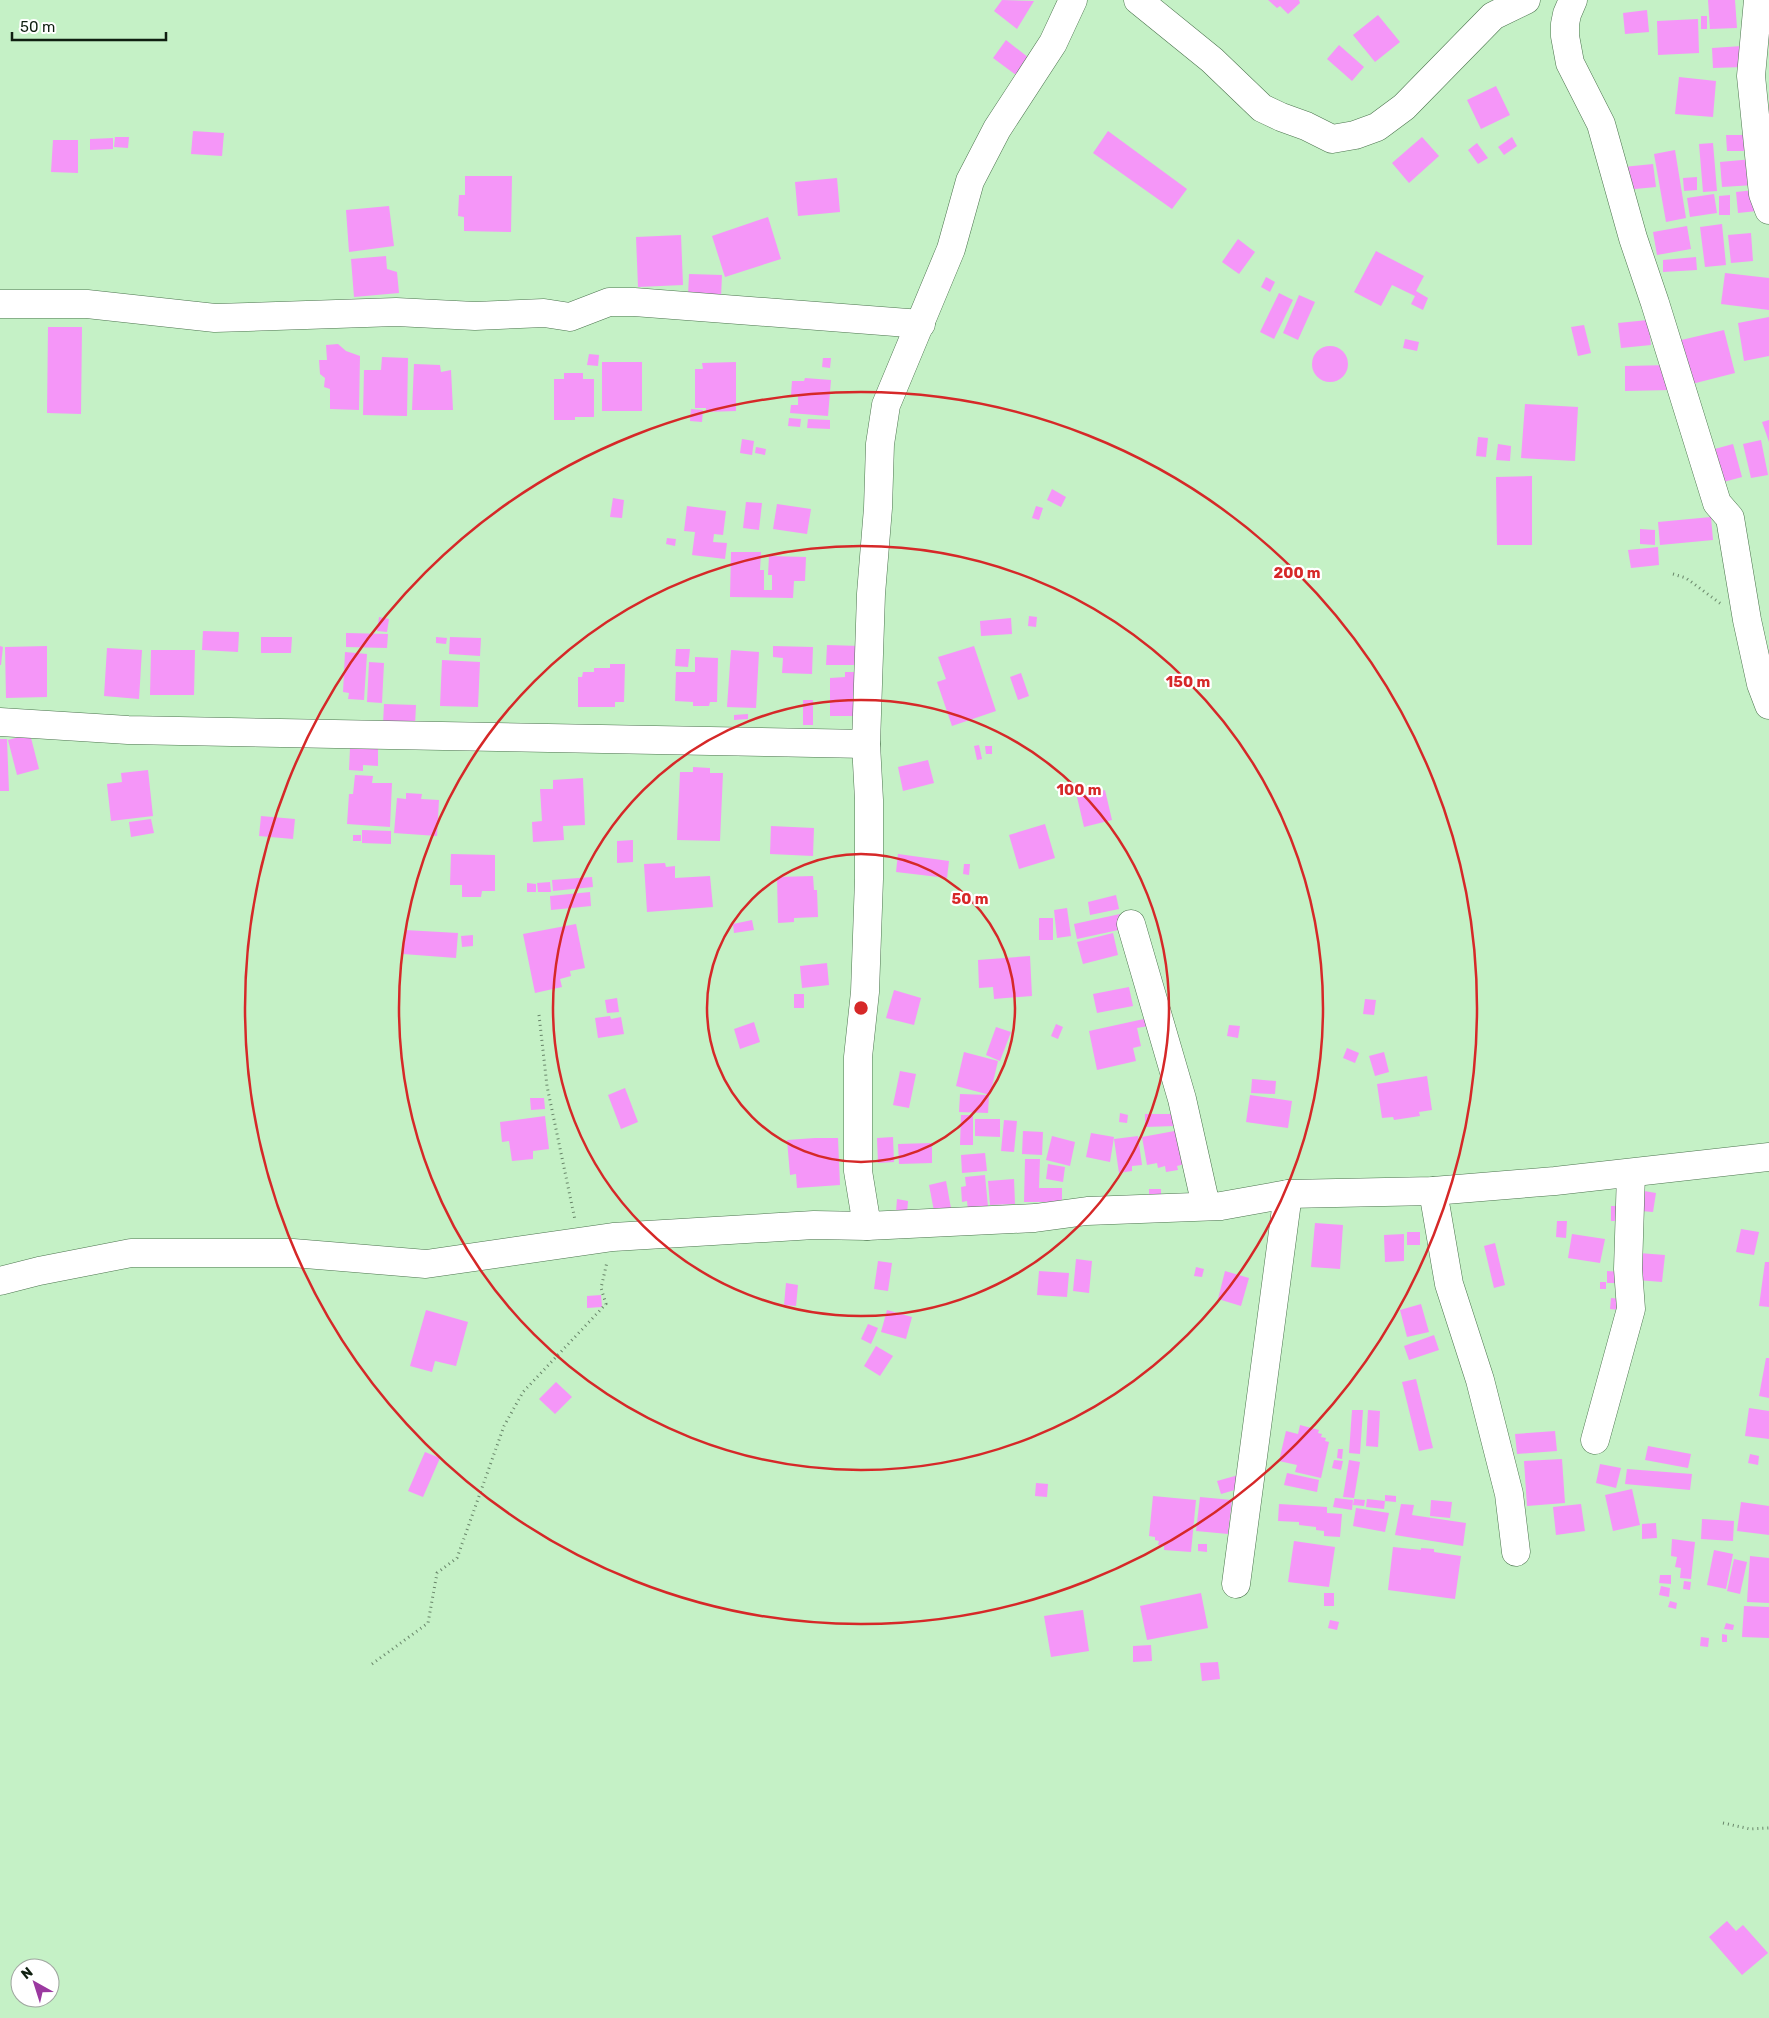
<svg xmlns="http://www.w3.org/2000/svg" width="1769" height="2018" viewBox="0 0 1769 2018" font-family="Rubik,sans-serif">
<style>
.building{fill:#f596f8}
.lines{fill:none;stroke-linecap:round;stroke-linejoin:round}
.minor-casing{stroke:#4c744e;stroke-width:29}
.path{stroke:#688569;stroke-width:3;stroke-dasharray:1 4;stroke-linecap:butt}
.minor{stroke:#fff;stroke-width:28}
.ring{fill:none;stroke:#d62828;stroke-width:2.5}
.centre{fill:#d62828;stroke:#fff;stroke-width:2.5}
.ring-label{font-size:15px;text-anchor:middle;font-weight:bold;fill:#d62828;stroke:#fff;stroke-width:4.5;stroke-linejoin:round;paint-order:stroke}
</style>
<rect width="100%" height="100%" fill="#c5f1c6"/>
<g class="building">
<polygon points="1002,0 1034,1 1017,29 994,11"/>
<polygon points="1268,0 1299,0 1300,3 1288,14 1280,6 1277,8"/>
<polygon points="1708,0 1735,0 1737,28 1710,29"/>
<polygon points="1647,10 1649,32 1625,34 1623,13"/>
<polygon points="1378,15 1400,42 1375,62 1353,35"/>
<rect x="1701" y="16" width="6" height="13"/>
<polygon points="1698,19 1699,53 1658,55 1657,21"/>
<polygon points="1006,40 1029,58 1016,75 993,58"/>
<polygon points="1339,45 1364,67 1352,81 1327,59"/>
<polygon points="1742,46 1743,67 1713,68 1712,48"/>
<polygon points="1679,77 1716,81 1713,117 1675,114"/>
<polygon points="1496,86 1510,115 1481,129 1467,100"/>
<polygon points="193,131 224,133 222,156 191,154"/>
<polygon points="1108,131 1187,189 1172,209 1093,153"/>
<polygon points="1726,135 1746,135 1746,151 1727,151"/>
<polygon points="115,137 129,137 128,148 114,147"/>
<polygon points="1422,137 1439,156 1409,183 1392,163"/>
<polygon points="1512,137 1517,146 1504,155 1498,147"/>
<polygon points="113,138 113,149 90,150 90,139"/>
<polygon points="53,140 78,140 78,173 51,172"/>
<polygon points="1477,143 1488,158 1478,164 1468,150"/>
<polygon points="1713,143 1717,191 1703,192 1699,144"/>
<polygon points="1675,150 1686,218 1666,222 1654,154"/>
<polygon points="1753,159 1754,185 1722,187 1720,162"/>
<polygon points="1653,164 1656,187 1625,190 1623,167"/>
<polygon points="465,176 512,176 511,232 464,231 464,217 458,216 459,195 465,195"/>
<polygon points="1697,177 1697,190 1684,191 1683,178"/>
<polygon points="837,178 840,212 798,216 795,182"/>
<polygon points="1754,190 1757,211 1738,213 1736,192"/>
<polygon points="1714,194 1717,213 1690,217 1687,198"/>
<polygon points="1730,195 1730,215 1719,215 1719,196"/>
<polygon points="389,206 394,246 349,252 346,210"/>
<polygon points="768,217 781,259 725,277 712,236"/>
<polygon points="1722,224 1726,265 1705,267 1700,227"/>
<polygon points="1687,226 1691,249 1657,255 1653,232"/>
<polygon points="1751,233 1753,261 1731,263 1728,235"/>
<polygon points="681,235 683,285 638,287 636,237"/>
<polygon points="1238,239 1255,252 1239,274 1222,262"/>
<polygon points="1376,251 1424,276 1416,291 1428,298 1423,310 1411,304 1415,296 1392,285 1381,306 1354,292"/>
<polygon points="386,256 387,269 397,272 399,293 354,297 351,259"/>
<polygon points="1696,257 1697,270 1663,272 1663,260"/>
<polygon points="1725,273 1769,278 1769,310 1721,304"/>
<polygon points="689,274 722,275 721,297 688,296"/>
<polygon points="1266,277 1275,282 1270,292 1261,287"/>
<polygon points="1279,293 1293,300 1274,339 1260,332"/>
<polygon points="1299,295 1315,302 1298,340 1283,333"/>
<polygon points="1769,317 1769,356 1744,361 1738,323"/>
<polygon points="1648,320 1651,345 1621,348 1618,323"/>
<polygon points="1584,325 1591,353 1578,356 1571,327"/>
<polygon points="48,327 82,327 81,414 47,413"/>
<polygon points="1724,330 1735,373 1688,385 1677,341"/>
<polygon points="1405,339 1419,342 1417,351 1403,348"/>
<polygon points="338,344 346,351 360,356 359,410 330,409 330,389 324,387 325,378 320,374 319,360 327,360 326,345"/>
<circle cx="1330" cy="364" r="18"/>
<polygon points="589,354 599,355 598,366 587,365"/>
<polygon points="382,357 408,358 407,416 363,415 364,370 381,370"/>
<polygon points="823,358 831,358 830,368 822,367"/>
<rect x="602" y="362" width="40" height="49"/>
<polygon points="736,362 736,411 706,412 706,408 695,408 695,369 703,369 702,363"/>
<polygon points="414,364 440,365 441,372 451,370 453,410 412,410"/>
<polygon points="1671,365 1671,390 1625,391 1625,366"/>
<polygon points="564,373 583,373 583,379 594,379 594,417 575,417 575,420 554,420 554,379 564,379"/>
<polygon points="805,378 831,380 828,416 790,413 791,405 798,405 798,396 791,395 792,381 804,381"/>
<polygon points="1525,404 1578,407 1575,461 1521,458"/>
<polygon points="691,409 703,410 702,422 690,421"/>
<polygon points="789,418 801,419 800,427 788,426"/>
<polygon points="808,419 830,420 830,429 807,428"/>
<polygon points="1769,420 1769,442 1762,422"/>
<polygon points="1478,437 1488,438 1486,457 1476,456"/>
<polygon points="742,439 754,441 752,455 740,453"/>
<polygon points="1761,440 1768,475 1751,478 1743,444"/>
<polygon points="1498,444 1511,446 1510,461 1496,460"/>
<polygon points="1733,444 1742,477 1720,483 1711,450"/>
<polygon points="756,447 766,449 765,455 755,453"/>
<polygon points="1532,476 1532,545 1497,545 1496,477"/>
<polygon points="1052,489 1066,497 1061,507 1047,500"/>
<polygon points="613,498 624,500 622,518 610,517"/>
<polygon points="746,502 762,503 759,530 743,528"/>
<polygon points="777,504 811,509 807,534 773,529"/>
<polygon points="687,506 726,511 723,535 714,534 713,542 727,543 725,559 692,555 695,532 684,531"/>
<polygon points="1036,506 1043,508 1039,520 1032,518"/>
<polygon points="1711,517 1713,540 1660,545 1658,522"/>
<polygon points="1640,529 1655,530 1655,545 1640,544"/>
<polygon points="667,538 676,539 675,546 666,544"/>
<polygon points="1658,547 1659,565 1631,568 1628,550"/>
<polygon points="731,552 761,552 760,570 764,570 764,590 772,590 772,575 768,575 769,556 806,557 805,581 794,581 793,598 730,597"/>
<polygon points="1029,616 1037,617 1036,627 1028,626"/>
<polygon points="379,617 389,619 387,632 377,631"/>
<polygon points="1011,618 1012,634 981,636 980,621"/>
<polygon points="203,631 239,632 238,652 202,650"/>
<polygon points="346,633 388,634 387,648 346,647"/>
<polygon points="261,637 292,637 291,653 261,653"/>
<polygon points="436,637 447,638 446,644 436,643"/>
<polygon points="450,637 481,638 480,656 449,654"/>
<polygon points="827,645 860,646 859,665 826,665"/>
<polygon points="0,646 3,647 1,665 0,665"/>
<polygon points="47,646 47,697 6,698 5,647"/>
<polygon points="773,646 813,647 812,674 782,673 783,658 773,657"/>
<polygon points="974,646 996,711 952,726 937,682 946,679 938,657"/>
<polygon points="107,648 142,650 139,699 104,696"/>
<polygon points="676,649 690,649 688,667 675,666"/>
<polygon points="151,650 195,650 194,695 150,695"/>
<polygon points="731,650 759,652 756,708 727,707"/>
<polygon points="345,652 367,654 364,700 348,699 349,693 343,692"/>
<polygon points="695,657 718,658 717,702 710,702 709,706 693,706 693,702 675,701 676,672 695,672"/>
<polygon points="442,660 480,662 478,707 440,706"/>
<polygon points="369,662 384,663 382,703 367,702"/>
<polygon points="610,664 625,664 624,702 615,702 615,707 578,707 578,677 582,677 583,672 594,672 594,668 610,668"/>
<polygon points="845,672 861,672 861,716 830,716 830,678 845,677"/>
<polygon points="1021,673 1029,696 1018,700 1010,677"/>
<rect x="803" y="700" width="10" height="25"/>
<polygon points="384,704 416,705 415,725 383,724"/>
<polygon points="748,714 748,719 734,720 734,715"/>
<polygon points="30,734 39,769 17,775 8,740"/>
<polygon points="0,739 7,739 9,791 0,791"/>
<polygon points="979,745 982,759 977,760 974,746"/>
<polygon points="985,746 992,746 992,754 986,754"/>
<polygon points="350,748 378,749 378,766 363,765 363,771 349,770"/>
<polygon points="928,760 934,783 903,791 898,767"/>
<polygon points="693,767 710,768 710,773 723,773 720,841 677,840 680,772 693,772"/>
<polygon points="148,770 153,816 111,821 107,784 122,782 121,773"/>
<polygon points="355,775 373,776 372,783 392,783 390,827 347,824 349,794 353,794"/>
<polygon points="583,778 585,825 563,826 564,840 533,842 532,822 542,821 540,789 553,789 553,780"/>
<polygon points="1105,790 1112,820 1084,827 1077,797"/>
<polygon points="406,793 422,794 421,799 439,800 437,836 394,833 397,798 406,799"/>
<polygon points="261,816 295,819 293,839 259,836"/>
<polygon points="151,819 154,833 131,837 129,822"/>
<polygon points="1045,824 1055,858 1019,869 1009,835"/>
<polygon points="771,826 814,828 813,856 770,854"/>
<polygon points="362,830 391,831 391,844 362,843"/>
<rect x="353" y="835" width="8" height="6"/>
<polygon points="633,840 633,862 617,863 617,841"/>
<polygon points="451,854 495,855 495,891 482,891 481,897 462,897 462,885 450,885"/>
<polygon points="898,854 949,861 947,878 896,872"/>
<polygon points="665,863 666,867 675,866 675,878 710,876 713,907 647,912 644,864"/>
<polygon points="964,864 970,864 969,875 963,874"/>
<polygon points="813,876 814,890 817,890 818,917 794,918 794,922 778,923 777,877"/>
<polygon points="592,877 593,887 553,891 552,880"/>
<polygon points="550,882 551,892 538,892 537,883"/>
<polygon points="527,883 536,884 536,892 527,892"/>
<polygon points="590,892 591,906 551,910 550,896"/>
<polygon points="1116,895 1119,909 1090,915 1088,902"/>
<polygon points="1067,908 1071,936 1057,938 1054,910"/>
<polygon points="1120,914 1123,929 1077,939 1074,924"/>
<rect x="1039" y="918" width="14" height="22"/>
<polygon points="752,920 754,930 734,933 733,924"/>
<polygon points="576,924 585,968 570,971 571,976 560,979 562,987 535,993 523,934"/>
<polygon points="405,930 458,933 456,958 403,954"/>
<polygon points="1113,933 1118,955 1083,964 1077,942"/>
<polygon points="473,935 473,946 462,947 461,936"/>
<polygon points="1030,956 1032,996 994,999 993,987 979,988 978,960"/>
<polygon points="827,963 829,985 802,988 800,966"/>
<polygon points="1129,987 1133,1006 1097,1013 1093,994"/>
<polygon points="894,990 921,998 914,1025 886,1018"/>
<rect x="794" y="994" width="10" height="14"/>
<polygon points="617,998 619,1012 607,1013 605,1000"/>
<polygon points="1365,999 1376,1000 1374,1015 1363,1014"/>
<polygon points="610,1016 611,1019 621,1017 624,1034 598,1038 595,1018"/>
<polygon points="1153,1017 1154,1025 1137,1028 1141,1046 1133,1048 1136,1061 1097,1070 1089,1031"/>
<polygon points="754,1022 760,1042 740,1049 734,1029"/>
<polygon points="1056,1024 1063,1027 1058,1039 1051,1036"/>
<polygon points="1229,1025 1240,1026 1238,1038 1227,1036"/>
<polygon points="996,1027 1011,1032 1000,1061 986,1055"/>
<polygon points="1347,1048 1359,1053 1355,1063 1343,1058"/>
<polygon points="964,1052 998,1061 990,1095 956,1086"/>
<polygon points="1384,1052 1389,1072 1375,1076 1369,1056"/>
<polygon points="900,1071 916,1074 909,1108 893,1105"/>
<polygon points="1427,1076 1432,1110 1419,1112 1420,1116 1394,1120 1393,1117 1382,1118 1377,1084"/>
<polygon points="1252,1079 1276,1081 1275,1094 1251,1093"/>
<polygon points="625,1088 638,1122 621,1129 608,1095"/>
<polygon points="960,1094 989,1095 988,1113 959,1112"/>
<polygon points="1250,1095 1292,1101 1288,1128 1246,1122"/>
<polygon points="530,1098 544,1098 545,1109 531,1110"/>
<polygon points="1120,1113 1128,1115 1127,1123 1119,1122"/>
<polygon points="1145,1114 1175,1114 1175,1126 1145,1127"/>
<polygon points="961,1115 973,1115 973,1145 960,1145"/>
<polygon points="545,1116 549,1149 533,1151 533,1159 512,1161 509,1141 502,1142 500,1122"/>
<polygon points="975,1119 1000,1119 1000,1137 975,1136"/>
<polygon points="1004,1120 1017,1121 1014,1152 1001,1151"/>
<polygon points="1180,1130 1185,1164 1177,1166 1178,1170 1166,1172 1165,1166 1158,1168 1157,1163 1147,1165 1142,1137"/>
<polygon points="1023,1131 1043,1132 1042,1155 1022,1154"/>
<polygon points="1091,1133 1114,1137 1110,1162 1086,1157"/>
<polygon points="1052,1136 1075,1142 1070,1166 1046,1160"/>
<polygon points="1138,1136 1142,1165 1132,1166 1132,1171 1119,1173 1114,1139"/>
<polygon points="893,1137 894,1162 878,1163 877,1138"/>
<polygon points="815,1138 838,1138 840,1185 797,1188 796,1174 790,1175 787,1140"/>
<polygon points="932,1143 932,1163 899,1164 898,1144"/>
<polygon points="985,1153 987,1171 962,1173 961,1155"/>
<polygon points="1025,1159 1040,1159 1039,1188 1062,1188 1062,1202 1024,1202"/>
<polygon points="1048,1164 1065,1167 1063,1182 1046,1179"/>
<polygon points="985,1175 988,1207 968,1210 967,1201 962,1202 961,1187 966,1186 965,1177"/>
<polygon points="1014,1179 1015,1204 990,1205 988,1181"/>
<polygon points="946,1181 951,1208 934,1211 929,1185"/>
<polygon points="1149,1189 1161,1189 1161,1200 1149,1199"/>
<polygon points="1644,1191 1656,1193 1653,1212 1641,1211"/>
<polygon points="897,1199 908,1201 907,1214 896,1212"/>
<rect x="1611" y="1206" width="9" height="15"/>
<polygon points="1557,1221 1567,1221 1566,1238 1556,1237"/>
<polygon points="1315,1223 1343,1225 1340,1269 1311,1267"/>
<polygon points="1741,1229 1759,1232 1754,1255 1736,1252"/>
<rect x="1407" y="1232" width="13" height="13"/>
<polygon points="1404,1234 1404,1261 1385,1262 1384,1235"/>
<polygon points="1572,1234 1605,1239 1600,1263 1568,1258"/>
<polygon points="1495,1243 1505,1285 1494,1288 1484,1246"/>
<polygon points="1639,1253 1665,1255 1662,1282 1637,1280"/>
<polygon points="1076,1259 1092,1261 1089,1293 1073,1291"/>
<polygon points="878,1261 892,1263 888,1291 874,1289"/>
<polygon points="1765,1262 1769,1262 1769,1307 1759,1306"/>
<polygon points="1196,1267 1204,1269 1202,1277 1194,1276"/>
<polygon points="1039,1271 1069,1273 1067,1297 1037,1295"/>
<polygon points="1225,1271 1249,1278 1241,1306 1218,1299"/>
<polygon points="1607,1271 1621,1272 1620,1283 1607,1283"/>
<rect x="1600" y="1282" width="6" height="7"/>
<polygon points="786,1283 798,1285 796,1306 784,1305"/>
<polygon points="601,1295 602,1307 587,1308 587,1296"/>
<polygon points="1611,1298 1622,1299 1620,1310 1610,1309"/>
<polygon points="1421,1304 1429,1332 1407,1337 1400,1310"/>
<polygon points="426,1310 468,1322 456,1366 435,1361 432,1372 410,1366"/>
<polygon points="887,1310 912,1317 906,1339 881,1332"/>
<polygon points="868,1324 878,1328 871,1344 861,1339"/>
<polygon points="1434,1335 1439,1350 1409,1360 1404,1346"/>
<polygon points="876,1346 893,1356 880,1376 864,1366"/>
<polygon points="1766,1358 1769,1358 1769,1398 1759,1396"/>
<polygon points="1416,1379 1433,1448 1419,1451 1402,1382"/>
<polygon points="556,1382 572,1397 555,1414 539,1399"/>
<polygon points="1749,1408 1769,1411 1769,1439 1745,1436"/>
<polygon points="1352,1410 1363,1410 1360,1454 1349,1453"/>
<polygon points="1368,1410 1380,1411 1378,1447 1366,1446"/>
<polygon points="1300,1425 1319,1430 1318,1433 1322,1434 1321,1437 1326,1438 1325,1441 1329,1442 1321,1478 1295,1472 1297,1465 1279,1461 1286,1431 1298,1434"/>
<polygon points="1555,1431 1557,1451 1517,1454 1515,1434"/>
<polygon points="1648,1446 1691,1454 1688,1468 1645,1460"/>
<polygon points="1338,1449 1343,1449 1342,1459 1337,1458"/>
<polygon points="425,1452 440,1458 423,1497 408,1491"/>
<polygon points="1750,1454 1759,1456 1758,1465 1748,1463"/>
<polygon points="1562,1459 1565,1503 1527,1506 1524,1461"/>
<polygon points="1334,1460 1343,1461 1341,1470 1332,1468"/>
<polygon points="1349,1460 1360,1462 1354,1498 1343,1497"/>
<polygon points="1600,1464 1621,1468 1616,1488 1596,1483"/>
<polygon points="1627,1469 1692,1474 1690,1490 1625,1484"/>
<polygon points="1287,1473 1319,1480 1317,1492 1284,1485"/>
<polygon points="1242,1474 1245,1487 1221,1494 1217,1481"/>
<polygon points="1036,1483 1048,1484 1047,1497 1035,1496"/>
<polygon points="1632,1489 1640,1525 1613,1531 1605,1495"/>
<polygon points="1385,1495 1396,1496 1396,1502 1385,1501"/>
<polygon points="1153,1496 1196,1500 1191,1552 1164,1550 1164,1545 1158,1545 1159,1541 1155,1540 1155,1537 1149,1536"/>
<polygon points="1200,1497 1232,1500 1228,1534 1196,1531"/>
<polygon points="1335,1498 1353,1500 1352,1510 1333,1507"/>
<polygon points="1354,1499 1365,1500 1364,1506 1353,1505"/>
<polygon points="1367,1499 1385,1501 1384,1509 1366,1507"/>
<polygon points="1431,1500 1452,1502 1450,1518 1430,1516"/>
<polygon points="1741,1502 1769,1506 1769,1535 1737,1531"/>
<polygon points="1279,1504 1327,1507 1327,1513 1342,1514 1340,1537 1324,1536 1324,1531 1316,1530 1316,1527 1299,1525 1299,1522 1278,1521"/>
<polygon points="1401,1504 1414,1505 1412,1515 1466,1523 1463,1546 1395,1535"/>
<polygon points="1581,1504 1585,1531 1556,1535 1553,1507"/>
<polygon points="1356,1508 1389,1513 1385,1532 1353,1526"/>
<polygon points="1702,1519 1734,1521 1733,1541 1701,1539"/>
<polygon points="1656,1523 1657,1538 1642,1539 1642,1524"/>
<polygon points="1672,1539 1695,1542 1691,1579 1680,1578 1681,1568 1675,1567 1677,1557 1671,1556"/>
<polygon points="1294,1541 1335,1547 1329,1587 1288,1582"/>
<polygon points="1198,1544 1207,1544 1207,1552 1198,1551"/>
<polygon points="1393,1547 1421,1550 1421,1548 1434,1549 1434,1552 1461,1556 1455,1599 1388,1590"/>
<polygon points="1714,1550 1733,1554 1726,1589 1707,1585"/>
<polygon points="1750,1556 1769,1558 1769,1603 1747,1602"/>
<polygon points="1734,1559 1747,1562 1740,1594 1727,1591"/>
<polygon points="1660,1575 1671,1575 1671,1584 1659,1583"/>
<polygon points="1684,1581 1691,1582 1690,1590 1683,1589"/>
<polygon points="1661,1586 1670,1588 1669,1597 1659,1595"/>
<polygon points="1201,1593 1208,1628 1147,1640 1140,1606"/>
<rect x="1324" y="1593" width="10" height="13"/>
<polygon points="1670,1601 1677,1603 1676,1609 1668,1607"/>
<polygon points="1744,1606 1769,1607 1769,1638 1742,1637"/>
<polygon points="1083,1610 1089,1651 1051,1657 1044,1616"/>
<polygon points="1330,1620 1339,1622 1337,1630 1328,1628"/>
<polygon points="1726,1623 1734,1625 1733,1630 1724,1629"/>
<polygon points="1722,1634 1727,1635 1727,1642 1722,1642"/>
<polygon points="1701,1637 1709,1638 1708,1647 1700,1646"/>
<polygon points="1151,1645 1152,1661 1133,1662 1133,1646"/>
<polygon points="1218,1662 1220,1679 1202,1681 1200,1663"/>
<polygon points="1727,1921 1736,1931 1743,1925 1768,1953 1742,1975 1709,1937"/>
</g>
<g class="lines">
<g class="minor-casing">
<g id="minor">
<polyline points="1073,0 1053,43 997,129 970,181 951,249 886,405 880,444 878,508 871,594 866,744 869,800 869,879 865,992 858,1057 858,1171 867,1226 1035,1218 1087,1211 1221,1206 1288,1194 1433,1191 1555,1181 1769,1157"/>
<polyline points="1138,0 1212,60 1262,108 1281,117 1306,126 1332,139 1355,135 1377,127 1404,107 1493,16 1526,0"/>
<polyline points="1573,0 1567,14 1565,24 1565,36 1570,63 1601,124 1633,238 1655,303 1717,503 1730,518 1747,620 1761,684 1769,705"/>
<polyline points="1758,0 1751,76 1763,194 1769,210"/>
<polyline points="0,304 87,304 215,318 396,312 475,316 544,313 570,317 609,302 634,302 921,324"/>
<polyline points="0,722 128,730 866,744"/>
<polyline points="1131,924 1182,1099 1206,1206"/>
<polyline points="1433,1191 1449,1284 1480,1380 1509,1494 1516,1552"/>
<polyline points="0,1281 39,1271 131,1253 293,1253 426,1264 613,1237 814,1225 867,1226"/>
<polyline points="1595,1440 1631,1309 1628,1269 1631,1173"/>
<polyline points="1236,1584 1288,1194"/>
</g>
</g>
<g class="path">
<polyline points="1673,574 1686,578 1721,604"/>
<polyline points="539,1015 547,1086 575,1220"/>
<polyline points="372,1664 428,1623 437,1573 457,1558 504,1426 523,1392 606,1304 601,1288 607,1262"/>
<polyline points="1723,1823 1750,1829 1769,1828"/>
</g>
<use href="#minor" class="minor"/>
</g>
<g class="ring">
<circle cx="861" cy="1008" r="154"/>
<circle cx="861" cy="1008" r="308"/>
<circle cx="861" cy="1008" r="462"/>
<circle cx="861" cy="1008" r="616"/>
</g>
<circle cx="861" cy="1008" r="8" class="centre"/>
<g class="ring-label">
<text x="1297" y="578">200 m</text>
<text x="1188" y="687">150 m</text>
<text x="1079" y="795">100 m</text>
<text x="970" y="904">50 m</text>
</g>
<g transform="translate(35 1983) rotate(321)"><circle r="24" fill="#ffffff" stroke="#9fa59f"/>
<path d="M0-4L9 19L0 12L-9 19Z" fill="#9b39a0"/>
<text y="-8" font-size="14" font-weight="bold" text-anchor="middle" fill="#0f1f10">N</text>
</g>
<path d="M12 32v8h154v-8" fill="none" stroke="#0f1f10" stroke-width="2.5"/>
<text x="20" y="32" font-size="15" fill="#0f1f10" stroke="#ffffff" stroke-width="4" paint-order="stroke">50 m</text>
</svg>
